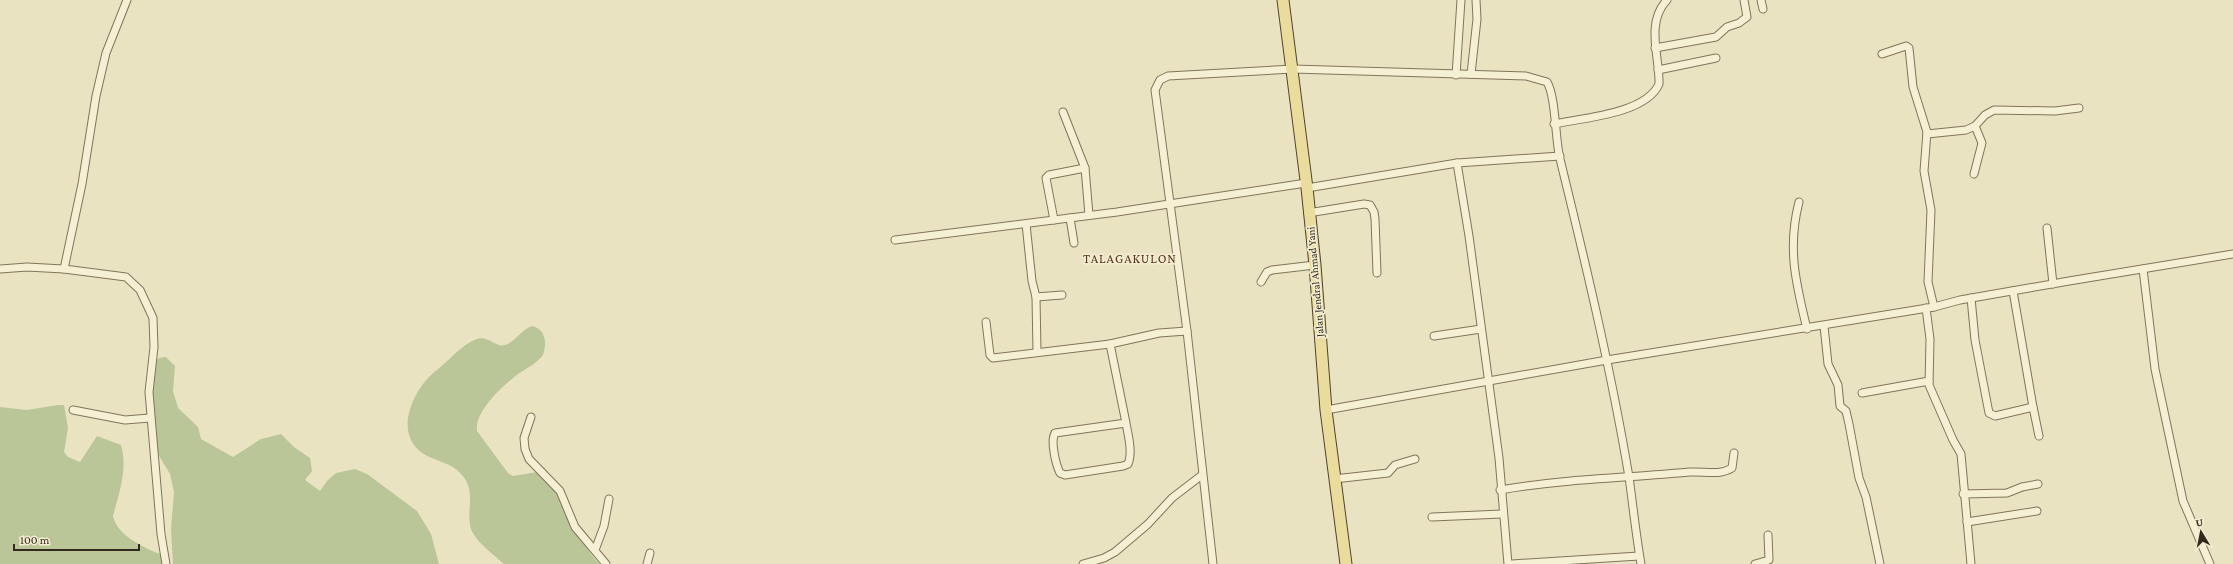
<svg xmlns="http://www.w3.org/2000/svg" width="2233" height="564" viewBox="0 0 2233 564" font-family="'Crimson Pro',serif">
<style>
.green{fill:#bac697}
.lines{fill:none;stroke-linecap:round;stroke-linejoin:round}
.street-casing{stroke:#81745b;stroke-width:9}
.primary-casing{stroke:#4f422f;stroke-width:13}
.street{stroke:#f5f0d4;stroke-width:7}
.primary{stroke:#eadc9c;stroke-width:11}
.labels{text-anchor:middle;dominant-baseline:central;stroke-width:3.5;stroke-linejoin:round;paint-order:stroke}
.street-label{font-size:11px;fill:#322a1d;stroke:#f2ecd0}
.quarter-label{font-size:13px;letter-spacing:1px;fill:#5b3521;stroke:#f2ecd0}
</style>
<rect width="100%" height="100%" fill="#e9e3c2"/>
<g class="green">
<path d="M532,326C546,329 547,343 543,355C537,363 529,367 521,372C505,383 474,411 477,431L508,473L513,476L543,471C564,501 574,536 599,564H504C494,555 476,542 471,529C466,512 475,494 465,479C451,457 425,464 412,442C400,421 415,391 430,376C435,371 441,367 446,362C455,354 465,343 477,339C488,335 496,348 505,345C515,342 521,330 532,326Z"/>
<path d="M166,357L175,366L173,391L178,408L198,427L201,439L233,457L261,439L281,434L294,447L310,458L312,471L305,480L320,491L327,481L336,473L355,469L367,474L417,511L431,534L439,564H173L171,529L174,492L170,474L155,449L147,375C148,363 154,358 166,357Z"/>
<path d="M58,405H64L68,428L64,452L68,457L80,462L97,436L121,445C128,469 119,493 113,516C117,536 146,549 163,555L164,564H0V407L27,410Z"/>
</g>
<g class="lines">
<g class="street-casing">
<g id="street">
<polyline points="127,0 106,53 96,96 82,184 64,269 126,277 140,290 153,318 154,347 149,392 161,534 166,564"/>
<polyline points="1761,0 1763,9"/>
<polyline points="1655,48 1716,37 1727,27 1739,23 1747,17 1744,0"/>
<polyline points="1882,54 1906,46 1909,48 1913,87 1927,132 1924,171 1931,210 1928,282 1934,307"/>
<polyline points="1658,70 1716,58"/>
<polyline points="1471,74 1477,19 1476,0"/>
<polyline points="1456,75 1461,0"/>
<polyline points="1063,112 1085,168 1089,215"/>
<path d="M1554,124C1582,118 1646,114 1659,84C1660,58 1645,23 1667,0"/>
<polyline points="1927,134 1966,130 1975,126 1985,115 1994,110 2055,111 2079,108"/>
<polyline points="1457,163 1469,236 1499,458 1508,564"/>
<polyline points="1974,174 1982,143 1975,126"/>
<polyline points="1307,188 1457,163 1560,156"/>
<path d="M1799,202C1787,248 1796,284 1807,329"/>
<polyline points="1308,213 1364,204 1370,205 1374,212 1375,219 1377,273"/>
<polyline points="1070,218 1074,243"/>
<polyline points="1054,220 1046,178 1049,175 1085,168"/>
<polyline points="1026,224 1032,281 1036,297 1037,352"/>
<polyline points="2047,228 2053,284"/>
<polyline points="895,240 1117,212 1306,183"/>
<polyline points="0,269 27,267 64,269"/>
<polyline points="2143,269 2155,369 2183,501 2210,564"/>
<polyline points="1261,282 1267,272 1272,270 1315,265"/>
<polyline points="2013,291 2033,407"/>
<polyline points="1036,297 1062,295"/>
<polyline points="1971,298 1975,340 1989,413 1995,416 2033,407 2039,436"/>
<polyline points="1926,308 1930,339 1929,385 1953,440 1961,454 1971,564"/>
<polyline points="986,322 990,355 993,358 1110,344"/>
<polyline points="1824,326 1828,364 1838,385 1840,406 1846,411 1849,424 1859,478 1866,497 1880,564"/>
<polyline points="1434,336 1481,329"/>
<polyline points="1862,393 1929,381"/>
<polyline points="73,410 125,420 150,418"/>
<polyline points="1326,410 1607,360 1934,307 1960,300 2069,281 2233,254"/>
<polyline points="531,417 524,438 525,449 529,459 560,491 575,527 606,564"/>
<path d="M1126,423L1055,433C1050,441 1056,465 1060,473L1065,475L1123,466L1128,464C1133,452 1128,435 1126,423L1110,344L1159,333L1187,331"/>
<polyline points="1334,479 1388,473 1395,465 1415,459"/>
<path d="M1500,490C1563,479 1626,478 1690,472C1704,471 1719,476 1732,468L1734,453"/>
<polyline points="1963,494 2007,493 2022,487 2038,484"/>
<polyline points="1432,517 1502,514"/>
<polyline points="1967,522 2037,511"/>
<polyline points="595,550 604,526 609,499"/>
<polyline points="647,564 650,553"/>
<polyline points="1083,564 1104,558 1115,552 1148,524 1172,498 1202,475"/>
<path d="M1213,564L1187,331L1155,90L1160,80L1168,76L1293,69L1526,76L1547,82C1556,97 1555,139 1560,159C1586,265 1611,370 1629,477C1633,506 1636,535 1641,564"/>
<polyline points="1512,564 1639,556"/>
<polyline points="1755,564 1769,560 1768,535"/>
</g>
</g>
<g class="primary-casing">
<polyline id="primary" points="1283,0 1307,188 1315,265 1326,410 1346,564"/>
</g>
<use href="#street" class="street"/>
<use href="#primary" class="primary"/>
</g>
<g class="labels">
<g class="street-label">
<text transform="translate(1315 282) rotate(-95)">Jalan Jendral Ahmad Yani</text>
</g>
<g class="quarter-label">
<text x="1130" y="258">TALAGAKULON</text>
</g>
</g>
<g transform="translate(2201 532) rotate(350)" stroke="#f2ecd0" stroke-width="3" paint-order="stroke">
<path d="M0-3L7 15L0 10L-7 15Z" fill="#322a1d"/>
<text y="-6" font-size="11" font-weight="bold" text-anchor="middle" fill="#322a1d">U</text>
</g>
<path d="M14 544v6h125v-6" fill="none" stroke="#322a1d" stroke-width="2"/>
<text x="20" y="544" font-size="12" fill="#322a1d" stroke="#f2ecd0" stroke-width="3" paint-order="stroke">100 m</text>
</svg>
